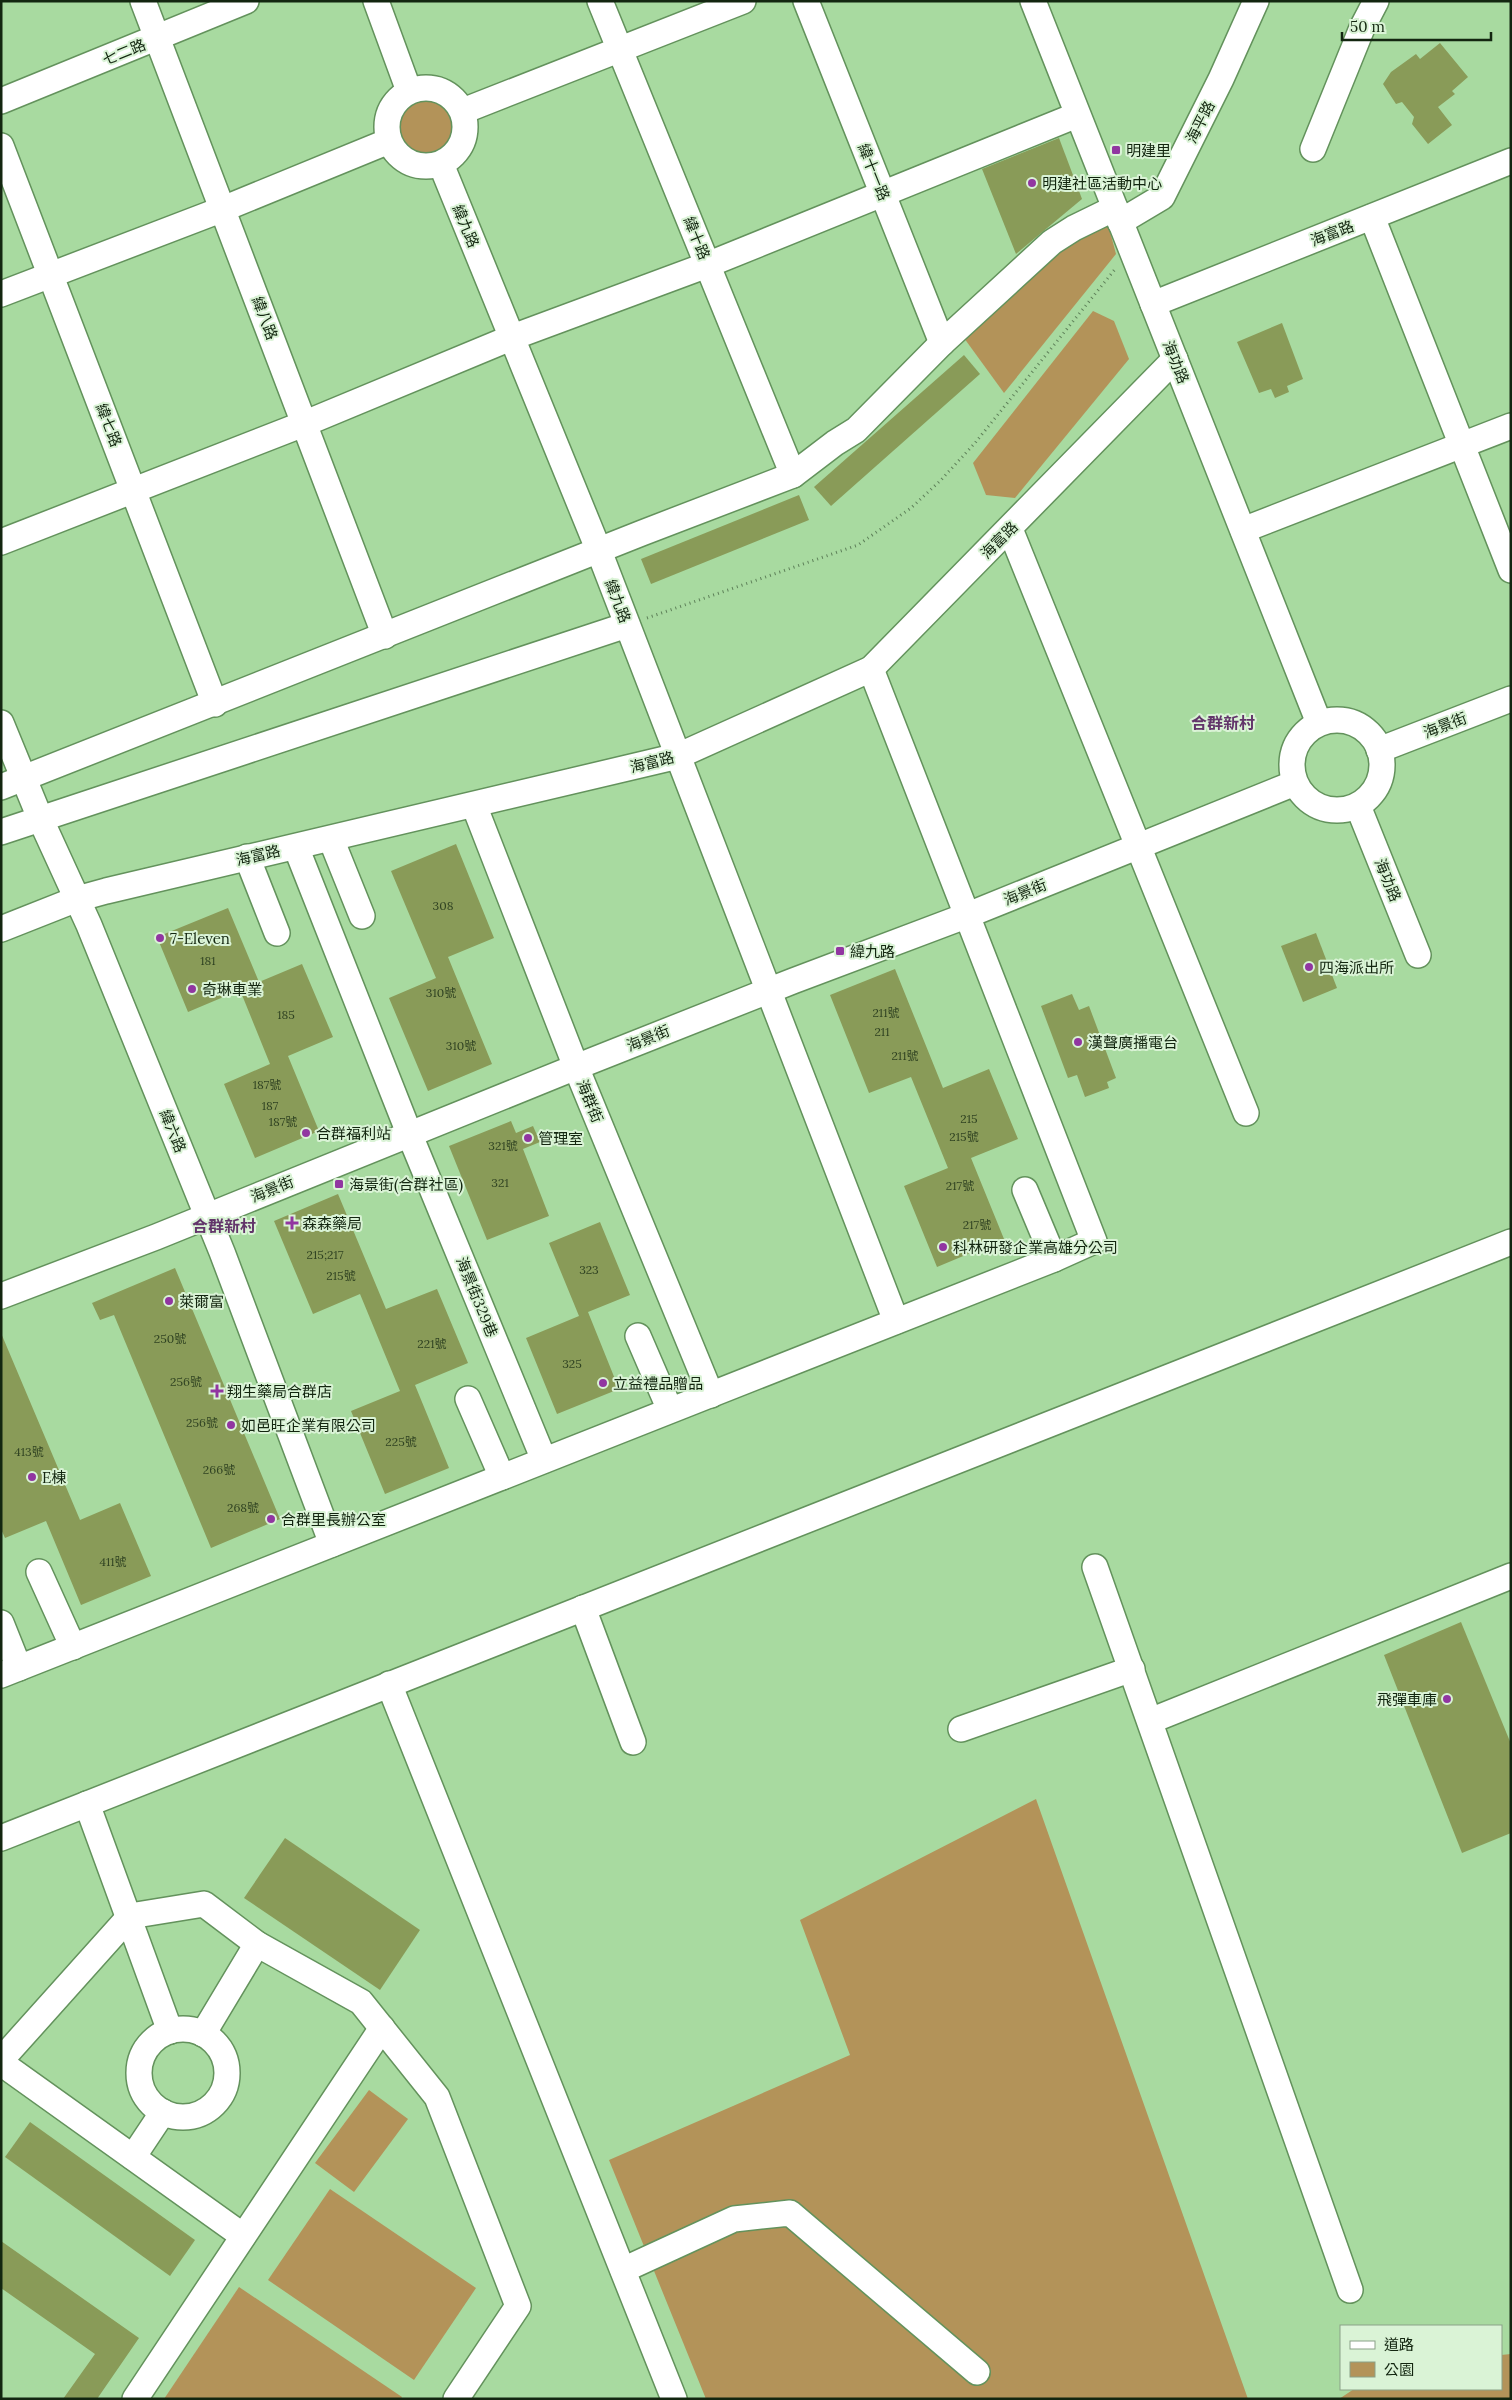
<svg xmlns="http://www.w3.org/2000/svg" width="1512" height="2400" viewBox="0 0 1512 2400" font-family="Lora,'Noto Sans TC',serif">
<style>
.green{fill:#b39359}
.building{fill:#899b58}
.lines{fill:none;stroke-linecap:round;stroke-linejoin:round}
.minor-casing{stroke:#63925c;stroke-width:28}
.path{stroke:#5e8159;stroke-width:3;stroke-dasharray:1 4;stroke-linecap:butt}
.minor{stroke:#fff;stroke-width:25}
.poi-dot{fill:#9136a1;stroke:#daf3d6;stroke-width:2}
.labels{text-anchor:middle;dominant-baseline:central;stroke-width:4;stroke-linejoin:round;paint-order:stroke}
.number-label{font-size:12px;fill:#304322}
.street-label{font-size:15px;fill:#132610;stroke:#daf3d6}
.poi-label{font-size:15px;fill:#132610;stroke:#daf3d6;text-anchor:start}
.neighbourhood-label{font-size:16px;font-weight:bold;fill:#62356a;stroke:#daf3d6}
</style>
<rect width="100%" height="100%" fill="#a8daa0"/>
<g class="green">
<circle cx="426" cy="127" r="34"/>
<polygon points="1108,224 1116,254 1004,393 964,338 1058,248"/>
<polygon points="1093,311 1114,321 1129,359 1015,498 986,495 973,463"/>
<polygon points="1036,1799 1248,2399 706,2399 609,2160 850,2055 800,1920"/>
<polygon points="369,2090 408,2119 354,2192 315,2163"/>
<polygon points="330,2189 476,2288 414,2380 268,2280"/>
<polygon points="239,2287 402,2397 401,2399 164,2399"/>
<polygon points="1511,2354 1511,2399 1339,2399 1354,2389 1501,2389 1501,2355"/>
</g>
<g class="building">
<polygon points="1440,43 1468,77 1452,91 1455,94 1438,107 1452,125 1428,144 1412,124 1414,117 1402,102 1396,104 1383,84 1391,72 1416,54 1420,59"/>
<polygon points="1059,138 1082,199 1016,254 982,169"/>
<polygon points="1282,323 1303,379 1287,386 1289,392 1275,398 1271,389 1259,393 1237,342"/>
<polygon points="964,355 980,374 831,506 814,487"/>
<polygon points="799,495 809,520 651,584 641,559"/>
<polygon points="456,844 494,938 448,957 492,1064 428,1091 389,998 436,978 391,871"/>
<polygon points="228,908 259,982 302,964 333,1037 288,1056 319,1131 255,1158 224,1084 270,1064 240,990 188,1012 157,937"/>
<polygon points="1316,933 1337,988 1303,1002 1281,946"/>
<polygon points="895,969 943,1088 989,1069 1018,1139 971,1158 1004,1239 937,1267 904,1186 948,1168 911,1077 869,1093 830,995"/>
<polygon points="1072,994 1079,1010 1089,1006 1116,1078 1107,1082 1109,1088 1085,1097 1077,1075 1068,1078 1041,1006"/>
<polygon points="511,1121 516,1133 533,1126 540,1142 523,1149 549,1216 487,1240 449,1146"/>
<polygon points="338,1194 386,1309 437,1289 468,1363 415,1385 449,1468 385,1494 351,1411 400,1391 360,1294 313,1314 274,1221"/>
<polygon points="600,1222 630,1295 588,1312 619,1389 557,1414 526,1338 579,1316 549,1243"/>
<polygon points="175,1268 280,1519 211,1548 114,1315 100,1320 92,1303"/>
<polygon points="1,1333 80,1520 120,1503 151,1576 81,1605 46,1521 5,1538 1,1529"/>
<polygon points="1461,1622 1511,1744 1511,1833 1462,1853 1384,1655"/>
<polygon points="285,1838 420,1930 380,1990 244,1898"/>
<polygon points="30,2122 195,2240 170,2276 5,2157"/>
<polygon points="1,2241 139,2338 97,2399 63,2399 95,2354 1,2288"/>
</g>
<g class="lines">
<g class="minor-casing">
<g id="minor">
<polyline points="143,1 385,636"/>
<polyline points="376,1 409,91"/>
<polyline points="600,1 793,475"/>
<polyline points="806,1 942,343"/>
<polyline points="1033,1 1319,723"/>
<circle cx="426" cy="127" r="39"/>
<polyline points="1,101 246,1"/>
<polyline points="463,111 743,1"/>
<polyline points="1,146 215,704"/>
<polyline points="1313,149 1362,28 1376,1"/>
<polyline points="441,164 599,551 896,1321"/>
<polyline points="1372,217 1511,570"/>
<polyline points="1120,222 1162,197 1221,79 1256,1"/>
<polyline points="1,294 223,209 389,141"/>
<polyline points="1153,304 1511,161"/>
<polyline points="1010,529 1246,1113"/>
<polyline points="1243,530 1511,426"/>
<polyline points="1,542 306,423 513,337 707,265 1077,115"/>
<circle cx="1337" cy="765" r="45"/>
<polyline points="1,723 40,818 89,925 222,1252 332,1544"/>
<polyline points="1379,750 1511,699"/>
<polyline points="1,787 642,533 793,475 835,443 856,430 942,343 1052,242 1074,228 1115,208"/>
<polyline points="474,805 576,1067 711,1395"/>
<polyline points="1358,806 1418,955"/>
<polyline points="1,832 627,625"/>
<polyline points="331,839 362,916"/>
<polyline points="296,847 409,1133 544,1460"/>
<polyline points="247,857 277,933"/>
<polyline points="1,929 77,899 106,891 678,756 871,669 1175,359"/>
<polyline points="1025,1190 1054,1259"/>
<polyline points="1,1296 156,1237 576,1067 793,981 968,915 1295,783"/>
<polyline points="638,1336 670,1410"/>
<polyline points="468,1399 502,1477"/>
<polyline points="1095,1567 1350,2290"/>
<polyline points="39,1572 73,1647"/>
<polyline points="583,1608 633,1742"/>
<polyline points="1,1623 19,1668"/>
<polyline points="1,1675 1054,1259 1094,1241 871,669"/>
<polyline points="389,1684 674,2399"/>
<polyline points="1150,1721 1511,1576"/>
<polyline points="961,1729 1132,1669"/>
<polyline points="87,1804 170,2031"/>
<polyline points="1,1838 1511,1242"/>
<circle cx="183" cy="2073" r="44"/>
<polyline points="203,2034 257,1944"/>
<polyline points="1,2060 130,1916 204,1904 257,1944 361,2002 437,2097 518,2306 456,2399"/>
<polyline points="1,2063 243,2236"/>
<polyline points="133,2157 163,2112"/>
<polyline points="623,2270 734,2219 790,2213 977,2372"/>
<polyline points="135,2399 382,2028"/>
</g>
</g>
<polyline class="path" points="647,618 858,545 911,508 941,480 975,443 1116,268"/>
<use href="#minor" class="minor"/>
</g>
<g class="poi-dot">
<rect x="1111" y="145" width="10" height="10" rx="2.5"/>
<circle cx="1032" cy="183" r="5"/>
<circle cx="160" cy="938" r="5"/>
<rect x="835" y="946" width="10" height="10" rx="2.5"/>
<circle cx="1309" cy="967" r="5"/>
<circle cx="192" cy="989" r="5"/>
<circle cx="1078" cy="1042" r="5"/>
<circle cx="306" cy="1133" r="5"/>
<circle cx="528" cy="1138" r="5"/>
<rect x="334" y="1179" width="10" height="10" rx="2.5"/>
<path d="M289.5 1215.5h5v5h5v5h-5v5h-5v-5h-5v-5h5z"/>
<circle cx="943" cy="1247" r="5"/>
<circle cx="169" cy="1301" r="5"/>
<circle cx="603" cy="1383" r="5"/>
<path d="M214.5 1383.5h5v5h5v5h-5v5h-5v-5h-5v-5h5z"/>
<circle cx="231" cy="1425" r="5"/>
<circle cx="32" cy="1477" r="5"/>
<circle cx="271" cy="1519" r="5"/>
<circle cx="1447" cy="1699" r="5"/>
</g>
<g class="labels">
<g class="number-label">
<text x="443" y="905">308</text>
<text x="208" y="960">181</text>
<text x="441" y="992">310號</text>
<text x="886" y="1012">211號</text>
<text x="286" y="1014">185</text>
<text x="882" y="1031">211</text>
<text x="461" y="1045">310號</text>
<text x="905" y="1055">211號</text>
<text x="267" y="1084">187號</text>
<text x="270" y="1105">187</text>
<text x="969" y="1118">215</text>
<text x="283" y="1121">187號</text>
<text x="964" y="1136">215號</text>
<text x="503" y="1145">321號</text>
<text x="500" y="1182">321</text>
<text x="960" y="1185">217號</text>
<text x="977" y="1224">217號</text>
<text x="325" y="1254">215;217</text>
<text x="589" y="1269">323</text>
<text x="341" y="1275">215號</text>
<text x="170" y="1338">250號</text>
<text x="432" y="1343">221號</text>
<text x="572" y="1363">325</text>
<text x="186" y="1381">256號</text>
<text x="202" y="1422">256號</text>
<text x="401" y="1441">225號</text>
<text x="29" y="1451">413號</text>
<text x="219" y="1469">266號</text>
<text x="243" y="1507">268號</text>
<text x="113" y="1561">411號</text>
</g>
<g class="street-label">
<text transform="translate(124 52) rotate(-22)">七二路</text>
<text transform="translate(1200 122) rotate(-63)">海平路</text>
<text transform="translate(874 172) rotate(68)">緯十一路</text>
<text transform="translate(466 226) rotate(67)">緯九路</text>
<text transform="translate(1332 233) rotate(-21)">海富路</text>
<text transform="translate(697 238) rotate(68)">緯十路</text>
<text transform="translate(265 318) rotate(69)">緯八路</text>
<text transform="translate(1176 362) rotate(68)">海功路</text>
<text transform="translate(109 425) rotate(69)">緯七路</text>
<text transform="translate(999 540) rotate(-45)">海富路</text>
<text transform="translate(618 601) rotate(69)">緯九路</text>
<text transform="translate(1445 725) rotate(-21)">海景街</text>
<text transform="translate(652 762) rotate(-14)">海富路</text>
<text transform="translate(258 855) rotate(-13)">海富路</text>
<text transform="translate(1388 880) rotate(68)">海功路</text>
<text transform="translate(1025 892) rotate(-22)">海景街</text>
<text transform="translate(648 1038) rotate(-22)">海景街</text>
<text transform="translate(590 1101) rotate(68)">海群街</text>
<text transform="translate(173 1131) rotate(68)">緯六路</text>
<text transform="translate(272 1189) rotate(-22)">海景街</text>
<text transform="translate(477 1297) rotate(68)">海景街329巷</text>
</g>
<g class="poi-label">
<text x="1126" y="150">明建里</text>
<text x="1042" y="183">明建社區活動中心</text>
<text x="170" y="938">7-Eleven</text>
<text x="850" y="951">緯九路</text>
<text x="1319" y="967">四海派出所</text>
<text x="202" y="989">奇琳車業</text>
<text x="1088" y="1042">漢聲廣播電台</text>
<text x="316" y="1133">合群福利站</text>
<text x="538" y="1138">管理室</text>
<text x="349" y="1184">海景街(合群社區)</text>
<text x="302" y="1223">森森藥局</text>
<text x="953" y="1247">科林研發企業高雄分公司</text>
<text x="179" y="1301">萊爾富</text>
<text x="613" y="1383">立益禮品贈品</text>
<text x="227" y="1391">翔生藥局合群店</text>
<text x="241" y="1425">如邑旺企業有限公司</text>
<text x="42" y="1477">E棟</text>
<text x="281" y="1519">合群里長辦公室</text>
<text x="1437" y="1699" text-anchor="end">飛彈車庫</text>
</g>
<g class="neighbourhood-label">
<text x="1223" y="723">合群新村</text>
<text x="224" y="1226">合群新村</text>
</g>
</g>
<rect width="1512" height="2400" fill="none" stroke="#132610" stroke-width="5"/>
<rect x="1340" y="2325" width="162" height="65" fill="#daf3d6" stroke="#8aa187"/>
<rect x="1350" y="2341" width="25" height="8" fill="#ffffff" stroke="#8aa187"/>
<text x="1384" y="2350" font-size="15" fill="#132610">道路</text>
<rect x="1350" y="2362" width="25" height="15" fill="#b39359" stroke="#8aa187"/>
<text x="1384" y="2375" font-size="15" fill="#132610">公園</text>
<path d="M1342 32v8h149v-8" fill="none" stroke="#132610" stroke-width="2.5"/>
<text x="1350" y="32" font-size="15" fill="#132610" stroke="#daf3d6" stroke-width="4" paint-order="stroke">50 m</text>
</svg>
